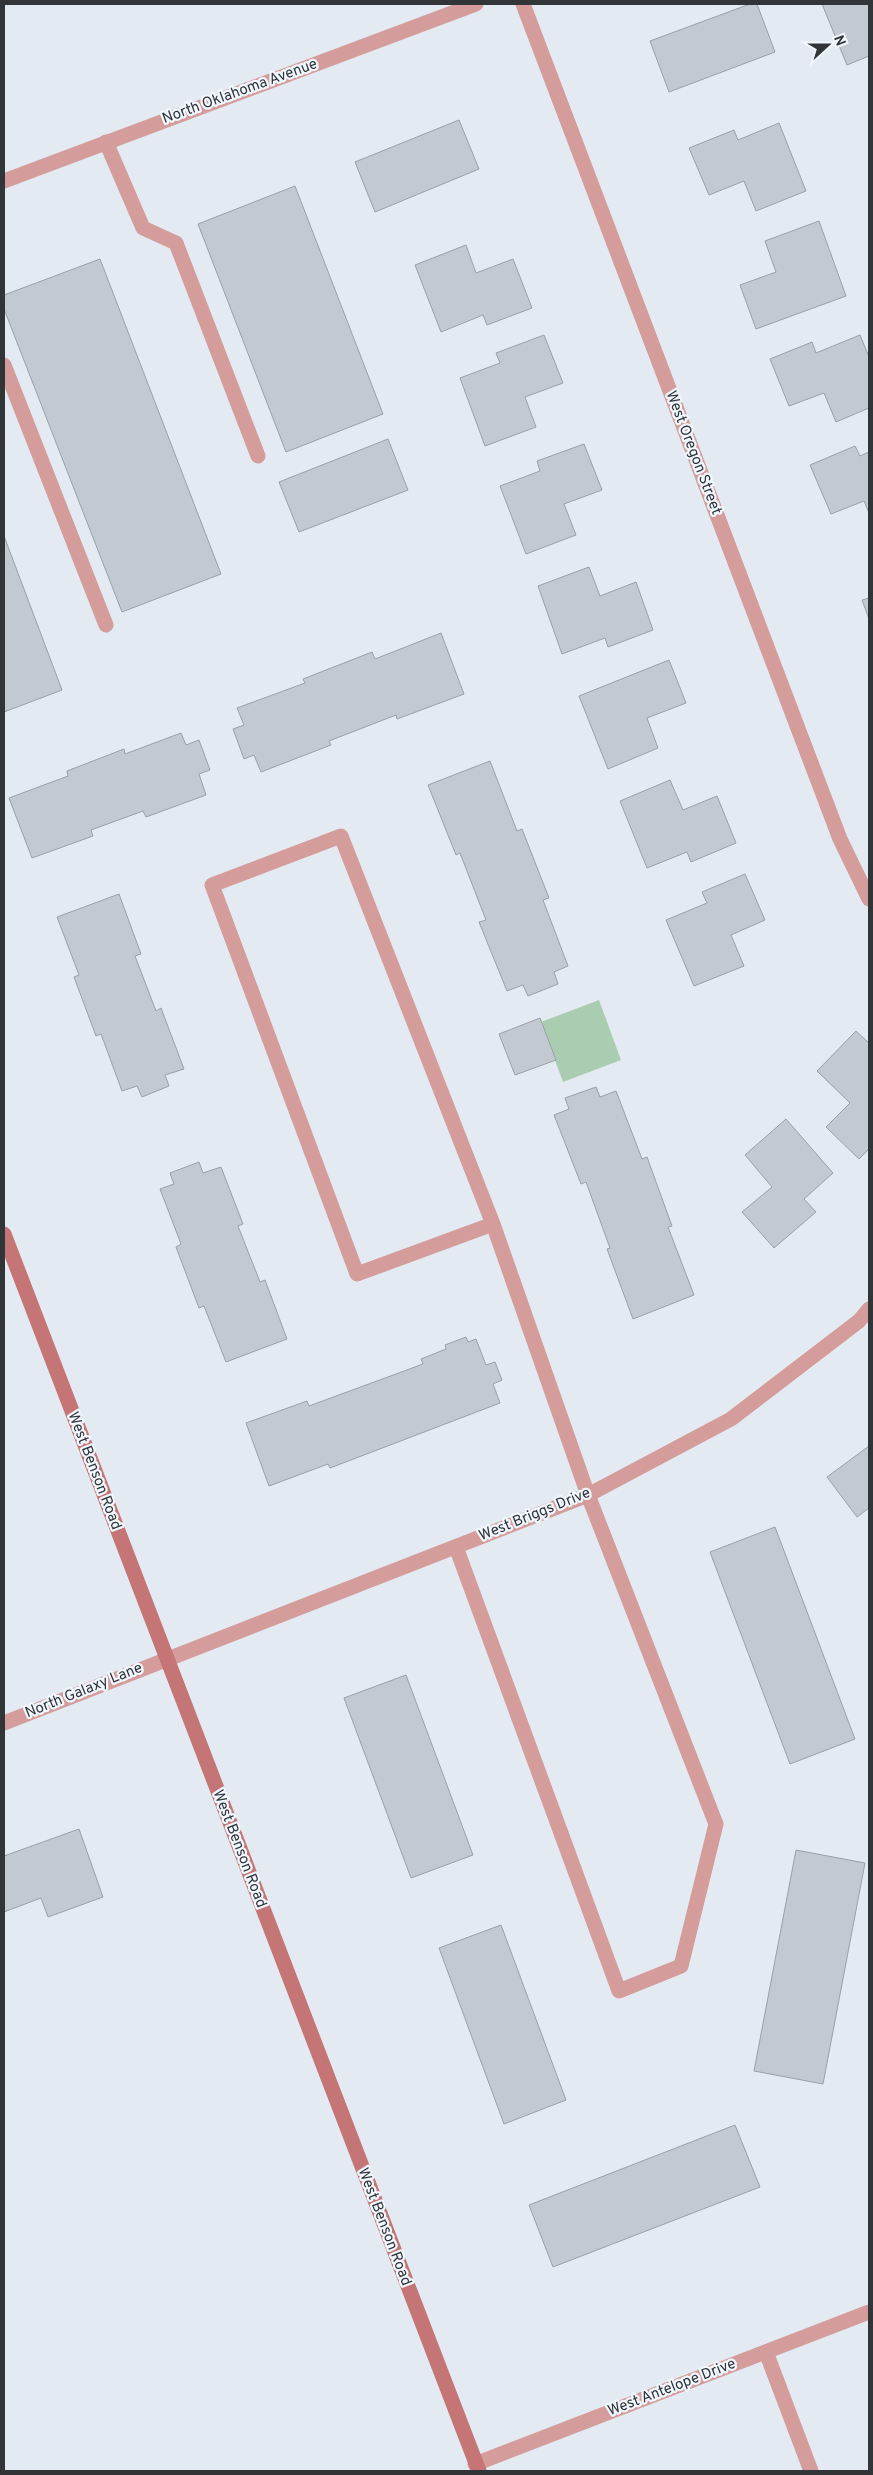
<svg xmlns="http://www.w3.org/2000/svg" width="873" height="2475" viewBox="0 0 873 2475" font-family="Overpass,sans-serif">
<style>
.green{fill:#aacdb1}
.building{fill:#c2c9d1;stroke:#99a0a8}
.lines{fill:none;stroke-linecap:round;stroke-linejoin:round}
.lane{stroke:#d49c9b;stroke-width:15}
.street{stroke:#d49c9b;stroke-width:15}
.secondary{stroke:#c57575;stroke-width:15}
.labels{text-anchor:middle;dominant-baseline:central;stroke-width:4.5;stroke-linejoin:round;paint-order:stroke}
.street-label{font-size:15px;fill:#323538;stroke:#f1f7fe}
</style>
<rect width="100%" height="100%" fill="#e3eaf2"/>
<polygon class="green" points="599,1000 621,1060 563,1082 541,1022"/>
<g class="building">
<polygon points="750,4 757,4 775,52 669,92 650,41"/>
<polygon points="822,4 869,4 869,56 847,65"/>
<polygon points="459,120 479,169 375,212 355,162"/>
<polygon points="779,123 806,191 756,211 744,181 709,195 689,148 734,130 738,140"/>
<polygon points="295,186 383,414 286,452 198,224"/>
<polygon points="819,221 846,296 756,329 740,285 776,272 765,241"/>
<polygon points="466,245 476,273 513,259 532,308 487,325 483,315 441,332 415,265"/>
<polygon points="100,259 221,574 122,612 4,309 4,295"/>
<polygon points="544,335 563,383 525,397 536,427 485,446 460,378 500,363 496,353"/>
<polygon points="860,335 869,357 869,408 836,422 824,393 789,406 770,359 812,342 816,353"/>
<polygon points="388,439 408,490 299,532 279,482"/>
<polygon points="584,444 602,490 564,504 576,535 526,554 500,486 540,471 537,461"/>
<polygon points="855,446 860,456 869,452 869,513 864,501 831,514 810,465"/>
<polygon points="4,536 62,690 4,712"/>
<polygon points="589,567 600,596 636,582 653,630 608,647 605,638 562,654 538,586"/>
<polygon points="869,598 869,619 862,600"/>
<polygon points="441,633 464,694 397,719 396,715 329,741 331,745 261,772 254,755 244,759 233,729 244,725 237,708 305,683 303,679 372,652 375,659"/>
<polygon points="669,660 686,703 647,718 658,748 608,769 579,696"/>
<polygon points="181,733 186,745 199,740 210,770 199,774 206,795 146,817 143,811 91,830 93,836 32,858 9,798 68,776 67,771 124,749 125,754"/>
<polygon points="490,761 517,831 522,829 549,898 543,900 568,966 554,972 558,984 528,996 523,985 507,991 479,922 486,920 460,853 456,855 428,785"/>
<polygon points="670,780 683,810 717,796 736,843 691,862 687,852 647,868 620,801"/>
<polygon points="745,874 765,920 731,935 744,966 694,986 666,920 707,903 702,892"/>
<polygon points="119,894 141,954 135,956 156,1011 161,1008 184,1069 165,1075 169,1086 142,1097 137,1086 122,1091 101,1034 96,1036 74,977 79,975 57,917"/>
<polygon points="540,1018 556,1060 515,1075 499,1034"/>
<polygon points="856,1031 869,1043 869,1149 859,1159 826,1127 850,1103 817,1071"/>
<polygon points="596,1087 600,1097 616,1091 642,1159 647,1157 672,1226 668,1227 694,1295 633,1319 607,1249 610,1248 586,1182 581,1184 554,1115 569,1109 565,1098"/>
<polygon points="786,1119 833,1173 804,1199 816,1212 774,1248 742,1212 772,1187 745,1155"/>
<polygon points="199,1162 203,1173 221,1167 243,1224 238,1226 260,1282 265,1280 287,1339 226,1362 204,1306 199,1308 176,1247 181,1244 160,1189 174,1184 170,1173"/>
<polygon points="466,1337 468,1342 476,1339 486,1365 495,1362 502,1380 493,1384 500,1403 330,1468 328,1464 269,1486 246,1423 307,1401 309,1406 423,1364 421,1359 446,1349 445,1345"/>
<polygon points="869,1446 869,1508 857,1517 827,1477"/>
<polygon points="775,1527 855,1739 790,1764 710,1552"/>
<polygon points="406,1675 473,1855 411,1878 344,1698"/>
<polygon points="79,1829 103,1897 48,1917 41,1898 4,1912 4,1856"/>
<polygon points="796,1850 865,1863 823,2084 754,2071"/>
<polygon points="501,1925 566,2100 504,2124 439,1948"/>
<polygon points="735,2125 760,2187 553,2267 529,2205"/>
</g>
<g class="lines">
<g class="lane">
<polyline points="106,142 143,228 176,243 258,456"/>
<polyline points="4,365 106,625"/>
<polyline points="456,1547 619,1991 681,1966 716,1824 588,1495 493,1224 341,836 212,885 357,1274 493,1224"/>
<polyline points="766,2352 811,2471"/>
</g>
<g class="street">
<polyline points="523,4 840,839 869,899"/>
<polyline points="4,181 476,4"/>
<polyline points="4,1723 588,1495 731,1419 859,1321 869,1309"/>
<polyline points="475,2464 869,2312"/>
</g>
<polyline class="secondary" points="4,1234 479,2471"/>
</g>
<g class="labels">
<g class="street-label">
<text transform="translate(240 92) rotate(-20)">North Oklahoma Avenue</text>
<text transform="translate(693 453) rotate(69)">West Oregon Street</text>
<text transform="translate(94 1471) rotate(69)">West Benson Road</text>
<text transform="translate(535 1515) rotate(-22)">West Briggs Drive</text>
<text transform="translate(84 1691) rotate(-22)">North Galaxy Lane</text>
<text transform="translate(239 1849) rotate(69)">West Benson Road</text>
<text transform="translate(384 2227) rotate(69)">West Benson Road</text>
<text transform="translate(672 2388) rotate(-21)">West Antelope Drive</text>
</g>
</g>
<rect width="873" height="2475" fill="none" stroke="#323538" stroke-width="10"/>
<g transform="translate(828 45) rotate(69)" stroke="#f1f7fe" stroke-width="4" paint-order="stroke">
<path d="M0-4L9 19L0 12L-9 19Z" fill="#323538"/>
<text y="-8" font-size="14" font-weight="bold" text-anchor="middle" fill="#323538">N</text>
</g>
</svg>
